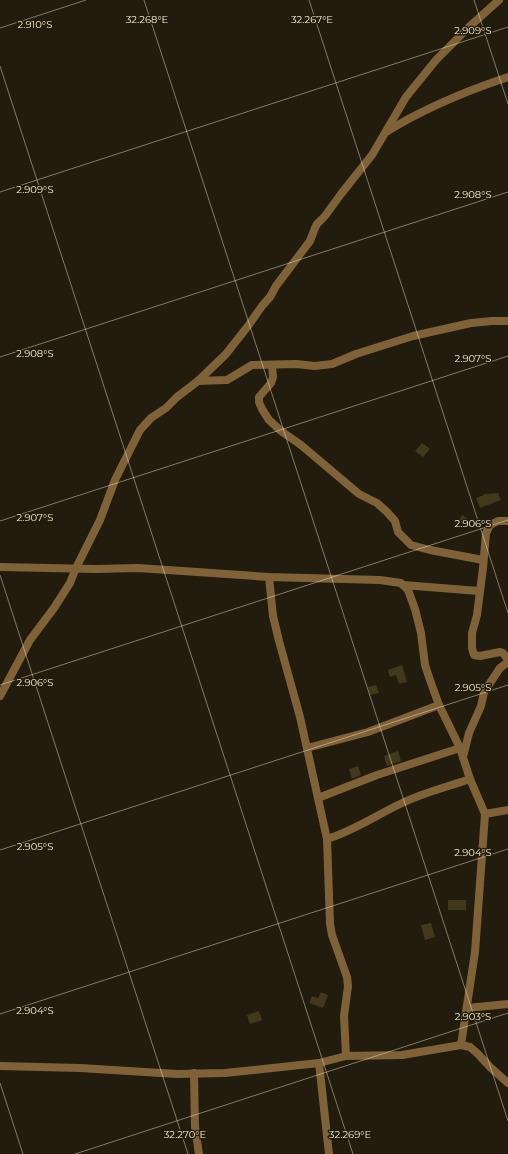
<svg xmlns="http://www.w3.org/2000/svg" width="508" height="1154" viewBox="0 0 508 1154" font-family="Montserrat,sans-serif">
<style>
.building{fill:#42381a}
.lines{fill:none;stroke-linecap:round;stroke-linejoin:round}
.minor{stroke:#806239;stroke-width:8}
.ticks{fill:none;stroke:#ffeece;stroke-width:1;stroke-opacity:0.45}
.ticks-label{font-size:10px;text-anchor:middle;fill:#ffeece;stroke:#211c0d;stroke-width:3;stroke-linejoin:round;paint-order:stroke}
</style>
<rect width="100%" height="100%" fill="#211c0d"/>
<g class="building">
<polygon points="422,443 430,449 423,457 415,451"/>
<polygon points="498,493 501,500 480,508 476,498 484,495 484,494"/>
<polygon points="462,515 468,519 464,526 458,522"/>
<polygon points="402,665 407,682 399,684 396,675 390,677 388,670"/>
<polygon points="376,685 379,693 370,695 368,687"/>
<polygon points="398,751 401,761 387,766 384,756"/>
<polygon points="358,766 361,775 352,779 349,769"/>
<rect x="448" y="900" width="18" height="10"/>
<polygon points="431,923 435,937 425,940 421,925"/>
<polygon points="321,992 328,995 323,1008 309,1003 312,996 318,998"/>
<polygon points="259,1011 262,1020 250,1024 247,1015"/>
</g>
<g class="lines">
<g class="minor">
<path d="M386,132C423,109 466,91 508,77"/>
<polyline points="272,365 273,377 271,383 259,397 259,402 262,409 269,420 281,431 301,445 359,494 377,503 387,512 395,521 398,532 411,545 430,550 483,560"/>
<polyline points="198,381 227,380 252,365 296,364 315,366 332,364 356,354 413,336 471,323 492,321 508,321"/>
<polyline points="508,521 498,521 490,525 486,533 483,568 477,615 472,633 472,648 474,655 480,656 500,652 503,653 508,660"/>
<polyline points="0,567 96,569 138,568 269,577 380,580 401,583 408,590 415,609 421,633 425,665 430,680 439,705 460,748 470,779 485,814 475,952 461,1045"/>
<polyline points="269,577 273,616 279,641 300,717 327,839 330,924 332,935 347,977 348,986 344,1016 346,1056"/>
<polyline points="403,585 479,591"/>
<polyline points="0,696 30,640 54,608 70,583 76,568 100,520 115,480 140,430 151,418 166,408 177,397 198,381 226,354 248,326 262,306 270,297 276,286 310,241 315,228 317,224 325,216 341,194 372,155 406,97 436,60 469,27 499,0"/>
<polyline points="307,748 368,732 439,705"/>
<polyline points="463,757 469,733 481,706 484,692 500,668 508,662"/>
<polyline points="318,798 377,775 460,748"/>
<polyline points="485,814 508,810"/>
<path d="M327,839C353,831 375,816 400,804C422,793 447,787 470,779"/>
<polyline points="467,1008 508,1004"/>
<polyline points="319,1063 329,1154"/>
<polyline points="0,1066 80,1068 177,1074 225,1073 319,1063 346,1056 402,1055 461,1045 470,1047 478,1054 490,1067 508,1083"/>
<polyline points="194,1073 195,1127 199,1154"/>
</g>
</g>
<path class="ticks" d="M144,0L508,1121M309,0L508,613M474,0L508,104M0,28L86,0M0,66L353,1154M0,192L508,27M0,357L508,192M0,521L508,356M0,575L188,1154M0,685L508,520M0,850L508,685M0,1014L508,849M0,1083L23,1154M75,1154L508,1013"/>
<g class="ticks-label">
<text x="147" y="23">32.268°E</text>
<text x="312" y="23">32.267°E</text>
<text x="35" y="28">2.910°S</text>
<text x="473" y="34">2.909°S</text>
<text x="35" y="193">2.909°S</text>
<text x="473" y="198">2.908°S</text>
<text x="35" y="357">2.908°S</text>
<text x="473" y="362">2.907°S</text>
<text x="35" y="521">2.907°S</text>
<text x="473" y="527">2.906°S</text>
<text x="35" y="686">2.906°S</text>
<text x="473" y="691">2.905°S</text>
<text x="35" y="850">2.905°S</text>
<text x="473" y="856">2.904°S</text>
<text x="35" y="1014">2.904°S</text>
<text x="473" y="1020">2.903°S</text>
<text x="185" y="1138">32.270°E</text>
<text x="350" y="1138">32.269°E</text>
</g>
</svg>
